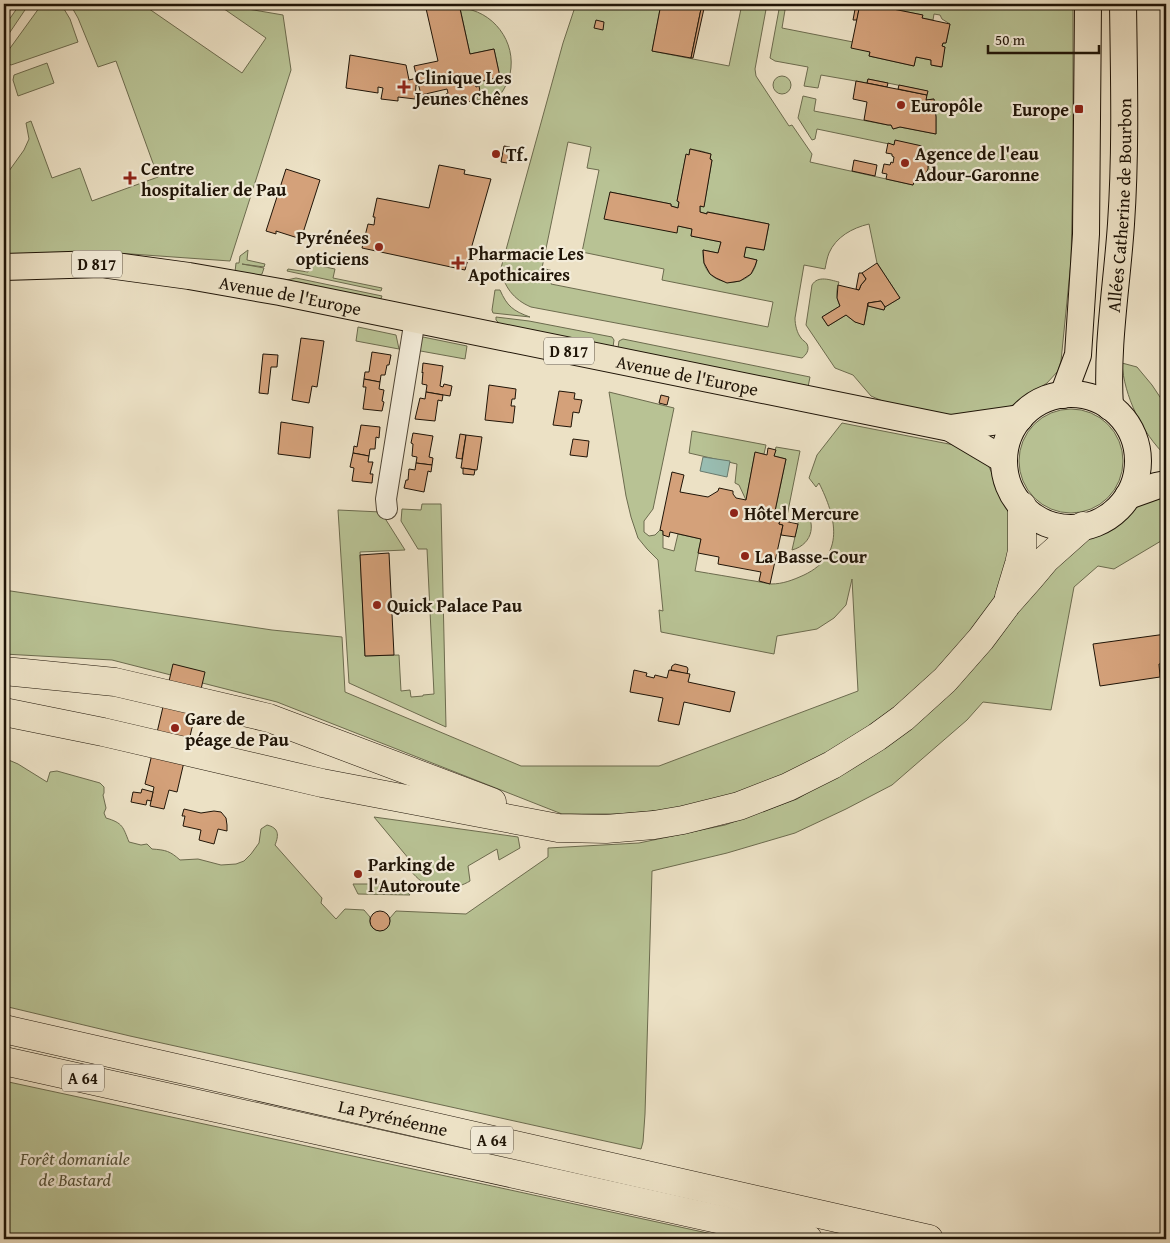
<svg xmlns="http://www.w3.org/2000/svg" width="1170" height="1243" viewBox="0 0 1170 1243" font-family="'Gentium Book Plus',serif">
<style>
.green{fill:#b8c294;stroke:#6c6b4e;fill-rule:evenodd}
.water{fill:#99beb3;stroke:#687a6e}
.building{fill:#d4a17a;stroke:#1f1407}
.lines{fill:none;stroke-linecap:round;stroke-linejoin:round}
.minor-casing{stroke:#524736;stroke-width:22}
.major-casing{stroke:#1f1407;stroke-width:28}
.highway-casing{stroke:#1f1407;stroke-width:29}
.minor{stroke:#f3ecd9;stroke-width:20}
.major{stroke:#ece1c5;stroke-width:26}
.highway{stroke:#ece1c5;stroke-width:28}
.poi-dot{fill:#8f2418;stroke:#f3ecd9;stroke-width:2}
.labels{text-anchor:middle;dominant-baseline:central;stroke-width:4.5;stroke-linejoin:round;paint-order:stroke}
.shield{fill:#f3ecd9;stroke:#5f5546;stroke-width:1}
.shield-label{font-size:16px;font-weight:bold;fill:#1f1407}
.poi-label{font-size:18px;font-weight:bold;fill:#1f1407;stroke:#f3ecd9;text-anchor:start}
.street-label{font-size:18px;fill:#1f1407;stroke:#f3ecd9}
.park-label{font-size:18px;font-style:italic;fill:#555138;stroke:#f3ecd9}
</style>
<rect width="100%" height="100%" fill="#ece1c5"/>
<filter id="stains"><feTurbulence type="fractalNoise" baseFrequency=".004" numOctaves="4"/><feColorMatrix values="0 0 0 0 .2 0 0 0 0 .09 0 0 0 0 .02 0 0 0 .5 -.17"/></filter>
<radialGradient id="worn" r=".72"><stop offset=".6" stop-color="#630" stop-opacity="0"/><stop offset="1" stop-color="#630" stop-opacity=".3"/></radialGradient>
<g class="green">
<polygon points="20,4 29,4 4,41 4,27"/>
<polygon points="42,4 61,4 70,19 78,42 11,65 9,64 6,57 8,51"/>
<polygon points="70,4 142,4 242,73 266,38 217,4 232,4 242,8 283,15 291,70 230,261 117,253 4,256 4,178 24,150 29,139 26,123 31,121 52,178 80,168 92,201 158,177 116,61 98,67 78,18"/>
<path d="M576,4H661L652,51L729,66L742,4H767L755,69L756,76L789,126L792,125L812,154L810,162L913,185L915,179C930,175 933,162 920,153L921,146L895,141L894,145L817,129L815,139L812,140L798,118L803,96L816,99L814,111L888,125H891L893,129L900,127L936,134V117L934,99L926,100L927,91L868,79L867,83L821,75L818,88L804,86L808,67L775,61L770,58L780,4H786L782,28L853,42L870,52L869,56L914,66L916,57L931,60V65L941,67L945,47L942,46L943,43H946L950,24L942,19L940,15L934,14L933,20L922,18V15L889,8L890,4H1073V171L1071,261L1061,361L1058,371L1047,383L1013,405L995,413L950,416L894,406L871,396L853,375L835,368L806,325L812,285C818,275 830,280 839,282C836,290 836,298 840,306L822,317L828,326L846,315L855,322L864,324L868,306L884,310L885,307L900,298L877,263L869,224C852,228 836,237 829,253C827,258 826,264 825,269L804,265L795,318C795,325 797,333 801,338C803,341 805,341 807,344C810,350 806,355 802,358L531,307C514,300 503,286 501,268L563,43ZM568,142L591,147L587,168L599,170L582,252L664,269L662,280L773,302L768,327L551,284L553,271L542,268ZM690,149L701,151L711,154L710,159L712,160L704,206H700V212L707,214L708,212L769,224L764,250L746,247L744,257L757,260C756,265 754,271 750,275C736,288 709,283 704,263C703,259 703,254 703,250L718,253L721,242L691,236L692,229L678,226L610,192L671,204V206L678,208L679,202L677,201L686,155H689Z"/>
<path d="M460,8C493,10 517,42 510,74C508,82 505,88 500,95L466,102L471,101L478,86L476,87L475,83L500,77L494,49L470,54Z"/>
<polygon points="47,63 54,83 18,96 13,80 14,75"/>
<circle cx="782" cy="85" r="9"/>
<polygon points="248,250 247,260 265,264 264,267 242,264 264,268 262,274 257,276 235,272 236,263 239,263 240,256"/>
<polygon points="310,264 335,269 333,278 382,288 381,291 287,271 288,269 308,272"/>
<polygon points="296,278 382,296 380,301 287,282 287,280"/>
<path d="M495,290H500C507,306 513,311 530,317L493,313L492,310Z"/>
<polygon points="496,317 529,321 612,337 614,340 613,347 500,324 496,320"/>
<polygon points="358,327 396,335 399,349 356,341"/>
<polygon points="423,337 467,346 465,359 415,350"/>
<polygon points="623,339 810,377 808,387 618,348 619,341"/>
<path d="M1122,363L1137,367L1152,385L1166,406V456C1142,433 1124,396 1122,363Z"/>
<path d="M609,392L674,408L653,509L644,521V532L649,536L655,535L660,530L663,531V548L674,551L678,534L701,539L695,571C713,574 731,577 748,580C756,581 764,583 771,584C783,584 793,580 804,575C846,555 836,517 819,483L816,487L809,478L817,455L842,423L954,445L981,458L989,467L1011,514L1014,530L1005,574L993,601L950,657L908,697L858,734L804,766L755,787L708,801L664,810L618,814H562L277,702L112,660L4,654V590L272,630L342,637L345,692L521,766H659L858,691L852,579L846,605L834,618L817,629L777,636L774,654L661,632L659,610L663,611L658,560L647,549L638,538L631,517L626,496Z"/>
<circle cx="1071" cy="461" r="52"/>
<polygon points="692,431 766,445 764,454 755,453 746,500 739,485 735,483 737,464 689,453"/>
<polygon points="776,447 800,451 786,521 780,520 781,512 775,511 786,459 774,456"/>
<path d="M1166,495V538L1114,569L1098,566L1074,587L1051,710L983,702L967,720L892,785L846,809L795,833L727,853L652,871L645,1114L643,1142L641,1149L130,1036L4,1006V758L18,764L47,782L50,772L57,771L100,783L104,787V793L103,795L106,808L104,813L106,818C123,823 123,827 129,842L141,845L147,844L152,849C166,850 170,851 180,860L198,859L221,865L236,864L244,861L251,854L259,843L261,829L267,825C279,828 279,835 275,845L322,898L321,903L336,919L345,909L364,910L370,917C367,934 390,936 390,918L396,911L466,914L548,857V848L639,843L725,825L797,799L868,757L921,720L972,667L1047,572L1077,544L1112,527L1142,503Z"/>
<polygon points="422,504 441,504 446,727 349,683 338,510 381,512 405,550 360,552 365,656 399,655 401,691 410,690 411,697 423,696 423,695 434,694 427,549 418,549 401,521 402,509 421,510"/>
<path d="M802,506C817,521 814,544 792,550Z"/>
<path d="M374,817L518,837L520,848L499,860L497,849L468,866L470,881C457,889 438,891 424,883C417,879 409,869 404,863L409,859Z"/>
<polygon points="353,884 400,884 410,895 358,894"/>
<polygon points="4,1081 492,1186 735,1239 4,1239"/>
</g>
<polygon class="water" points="703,457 730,461 727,477 700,471"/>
<g class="building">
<polygon points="4,4 14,4 4,19"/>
<polygon points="425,4 459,4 470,54 494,49 500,77 475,83 476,87 479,86 481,96 471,101 462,103 448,103 446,94 448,93 447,89 421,95 414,66 438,61"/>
<polygon points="661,4 702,4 691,58 652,51"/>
<polygon points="702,4 705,4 693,58 691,58"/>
<polygon points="856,4 860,4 857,20 853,20"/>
<polygon points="860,4 877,4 878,6 923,15 922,18 950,24 946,43 943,43 942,46 945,47 942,67 931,65 931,60 916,57 914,66 869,56 870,52 851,48"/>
<polygon points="596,20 604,22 603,30 594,28"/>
<polygon points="350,55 406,65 409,80 417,78 418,85 416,85 415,99 398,97 398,101 381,99 383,88 378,87 378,93 346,88"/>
<polygon points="868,79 888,83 887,87 867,83"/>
<polygon points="856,81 927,95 926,100 934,99 936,117 936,134 900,127 893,129 891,125 888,125 864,120 867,102 853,99"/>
<polygon points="899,85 928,91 927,95 898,89"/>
<polygon points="895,140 922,146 920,153 926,158 928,162 928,169 926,173 923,176 915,179 913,185 886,179 887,174 882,173 884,164 890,165 891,162 893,163 894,157 892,156 892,154 886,153 888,143 894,145"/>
<polygon points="504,146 510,147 507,163 501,162"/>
<polygon points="690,149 711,154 710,159 712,160 704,207 700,206 700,212 707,214 707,212 769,224 764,250 746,247 744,257 757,260 755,266 751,274 740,281 727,283 716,278 710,274 704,263 703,250 718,253 721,242 691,236 692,229 678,226 677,233 604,219 610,192 671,204 671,206 678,208 679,202 677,201 686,154 689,155"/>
<polygon points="854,160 877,165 875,176 852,171"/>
<polygon points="439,165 465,170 464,174 491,179 465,270 362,248 368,224 374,225 375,217 373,217 377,198 429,208"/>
<polygon points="286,169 320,180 301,239 276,231 276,234 266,231"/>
<polygon points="877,263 900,298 885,307 881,301 868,303 864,325 855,322 846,315 828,326 822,317 840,306 837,298 838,285 859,290 861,285 866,279 862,273"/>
<polygon points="859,273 862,273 866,279 861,285 859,290 856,289"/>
<polygon points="881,301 885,307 884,310 868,306 868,303"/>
<polygon points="301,338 324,341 317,387 312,386 309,403 292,400"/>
<polygon points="372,352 391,355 389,365 387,365 385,375 381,375 380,382 364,379 365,372 369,372"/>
<polygon points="263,354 278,355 277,367 271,367 268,394 259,393"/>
<polygon points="423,363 443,366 440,386 443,387 444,384 452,386 450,396 426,392 427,385 422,384 423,372 422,373"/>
<polygon points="364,379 380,382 379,389 384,390 382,401 384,402 382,411 363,409 366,387 363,387"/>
<polygon points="489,385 516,389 515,399 512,399 511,406 515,406 513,423 485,420"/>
<polygon points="559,391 575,393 574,399 582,400 579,413 573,412 571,427 553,425"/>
<polygon points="426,392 443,395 442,401 438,400 435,421 415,419 420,398 425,399"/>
<polygon points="661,395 669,397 667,405 659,403"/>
<polygon points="281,422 313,427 310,458 278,454"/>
<polygon points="361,425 380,427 379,438 376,437 375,449 370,449 369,456 353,453 354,446 357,447"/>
<polygon points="413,433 433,436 429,457 433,458 432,465 416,463 417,457 412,456 413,444 411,443"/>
<polygon points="460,434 466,435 462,459 456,458"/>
<polygon points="466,435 482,437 477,470 461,468"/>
<polygon points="573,439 589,441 587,457 570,455"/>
<polygon points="768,448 776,450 774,456 786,459 775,511 782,512 779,524 783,525 770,584 759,581 761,572 718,564 719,557 698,553 701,539 670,532 669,537 663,535 663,531 660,530 672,472 684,475 680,492 708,497 718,491 719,488 733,491 733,494 736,498 746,500 755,452 767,455"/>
<polygon points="353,453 369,456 368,462 373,462 370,474 373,474 372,483 352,481 354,468 350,467"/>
<polygon points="416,463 432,465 431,472 428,471 424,492 404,488 406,480 408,480 409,469 415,470"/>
<polygon points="463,468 475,470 474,475 463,474"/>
<polygon points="780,520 798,524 795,537 781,535 783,525 779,524"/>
<polygon points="389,553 394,655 365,656 360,555"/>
<polygon points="1166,634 1166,663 1159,664 1160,677 1100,686 1093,644"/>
<polygon points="173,664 205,672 177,792 169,790 164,809 150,806 154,787 145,784"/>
<polygon points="675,664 687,667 688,669 687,674 671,670 672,666"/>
<polygon points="634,670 647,673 646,676 654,678 655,675 667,678 669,670 690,674 688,682 735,692 730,712 684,702 679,725 658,721 663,698 630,692"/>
<polygon points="142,789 153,792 151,801 147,800 146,805 131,802 133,792 141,793"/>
<polygon points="184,809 201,813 214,811 221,812 226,818 227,825 227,831 218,829 214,844 199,840 201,830 183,826 185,816 182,816"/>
<circle cx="380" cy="921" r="10"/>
</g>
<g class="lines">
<g class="minor-casing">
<polyline id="minor" points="387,509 386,499 415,319"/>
</g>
<g class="major-casing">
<g id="major">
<path id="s1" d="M4,267L101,264L189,276L280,292L950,428L1004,460"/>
<circle cx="1071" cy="461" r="67"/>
<polyline points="1063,395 1078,355 1086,234 1088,4"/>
<path id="s2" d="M1110,407C1106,346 1117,285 1121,224C1126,151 1124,77 1123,4"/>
<polyline points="950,428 1020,418"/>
<polyline points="1128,496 1156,486 1166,484"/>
</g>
</g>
<g class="highway-casing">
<g id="highway">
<polyline points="1009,597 1019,564 1022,551 1022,506"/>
<polyline points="4,671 115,682 269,718 492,802"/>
<polyline points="4,712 103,732 322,783 558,828 606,829 654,825 683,820 739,806 788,787 832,765 877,737 903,718 945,680 981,639 1007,604 1030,578 1046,559 1083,526"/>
<path id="s3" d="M4,1029L929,1239"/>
<polyline points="4,1061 808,1239"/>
</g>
</g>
<use href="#minor" class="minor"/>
<use href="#major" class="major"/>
<use href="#highway" class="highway"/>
</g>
<g class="poi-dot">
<path d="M401.5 79.5h5v5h5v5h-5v5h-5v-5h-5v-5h5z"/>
<circle cx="901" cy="105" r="5"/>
<rect x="1074" y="104" width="10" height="10" rx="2.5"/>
<circle cx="496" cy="154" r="5"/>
<circle cx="905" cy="163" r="5"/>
<path d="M127.5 170.5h5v5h5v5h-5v5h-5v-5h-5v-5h5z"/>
<circle cx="379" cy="247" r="5"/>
<path d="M455.5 255.5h5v5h5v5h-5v5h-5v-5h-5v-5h5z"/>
<circle cx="734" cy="513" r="5"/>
<circle cx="745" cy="556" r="5"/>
<circle cx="377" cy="605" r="5"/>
<circle cx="175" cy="728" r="5"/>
<circle cx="358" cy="874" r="5"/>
</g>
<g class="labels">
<g class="shield">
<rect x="72" y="250.5" width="50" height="27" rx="4"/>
<rect x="544" y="337.5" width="50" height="27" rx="4"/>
<rect x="62" y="1064.5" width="42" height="27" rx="4"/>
<rect x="471" y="1126.5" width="42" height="27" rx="4"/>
</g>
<g class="shield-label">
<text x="97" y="264">D 817</text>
<text x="569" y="351">D 817</text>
<text x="83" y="1078">A 64</text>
<text x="492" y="1140">A 64</text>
</g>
<g class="poi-label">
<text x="415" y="77">Clinique Les<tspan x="415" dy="21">Jeunes Chênes</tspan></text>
<text x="911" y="105">Europôle</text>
<text x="1069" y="109" text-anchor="end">Europe</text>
<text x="915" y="153">Agence de l'eau<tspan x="915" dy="21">Adour-Garonne</tspan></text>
<text x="506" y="154">Tf.</text>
<text x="141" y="168">Centre<tspan x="141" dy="21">hospitalier de Pau</tspan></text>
<text x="369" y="237" text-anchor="end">Pyrénées<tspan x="369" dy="21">opticiens</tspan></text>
<text x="468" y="253">Pharmacie Les<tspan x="468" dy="21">Apothicaires</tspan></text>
<text x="744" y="513">Hôtel Mercure</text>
<text x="755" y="556">La Basse-Cour</text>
<text x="387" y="605">Quick Palace Pau</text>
<text x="185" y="718">Gare de<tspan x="185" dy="21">péage de Pau</tspan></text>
<text x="368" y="864">Parking de<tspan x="368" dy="21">l'Autoroute</tspan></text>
</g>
<g class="street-label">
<text stroke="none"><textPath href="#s2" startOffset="202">Allées Catherine de Bourbon</textPath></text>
<text stroke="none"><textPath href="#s1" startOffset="289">Avenue de l'Europe</textPath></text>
<text stroke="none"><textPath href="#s1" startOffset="694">Avenue de l'Europe</textPath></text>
<text stroke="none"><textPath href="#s3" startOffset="399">La Pyrénéenne</textPath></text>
</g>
<g class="park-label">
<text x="75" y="1158">Forêt domaniale<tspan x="75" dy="21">de Bastard</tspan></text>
</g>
</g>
<rect width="1170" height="1243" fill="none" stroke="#ece1c5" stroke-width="20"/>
<rect x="5" y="5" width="1160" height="1233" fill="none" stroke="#1f1407" stroke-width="2.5"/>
<rect x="10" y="10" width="1150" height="1223" fill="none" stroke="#1f1407"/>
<path d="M988 45v8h111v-8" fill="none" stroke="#1f1407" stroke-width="2.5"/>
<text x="995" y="45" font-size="15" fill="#1f1407" stroke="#f3ecd9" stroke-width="4" paint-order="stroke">50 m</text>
<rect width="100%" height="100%" filter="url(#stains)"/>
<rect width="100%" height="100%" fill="url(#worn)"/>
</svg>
